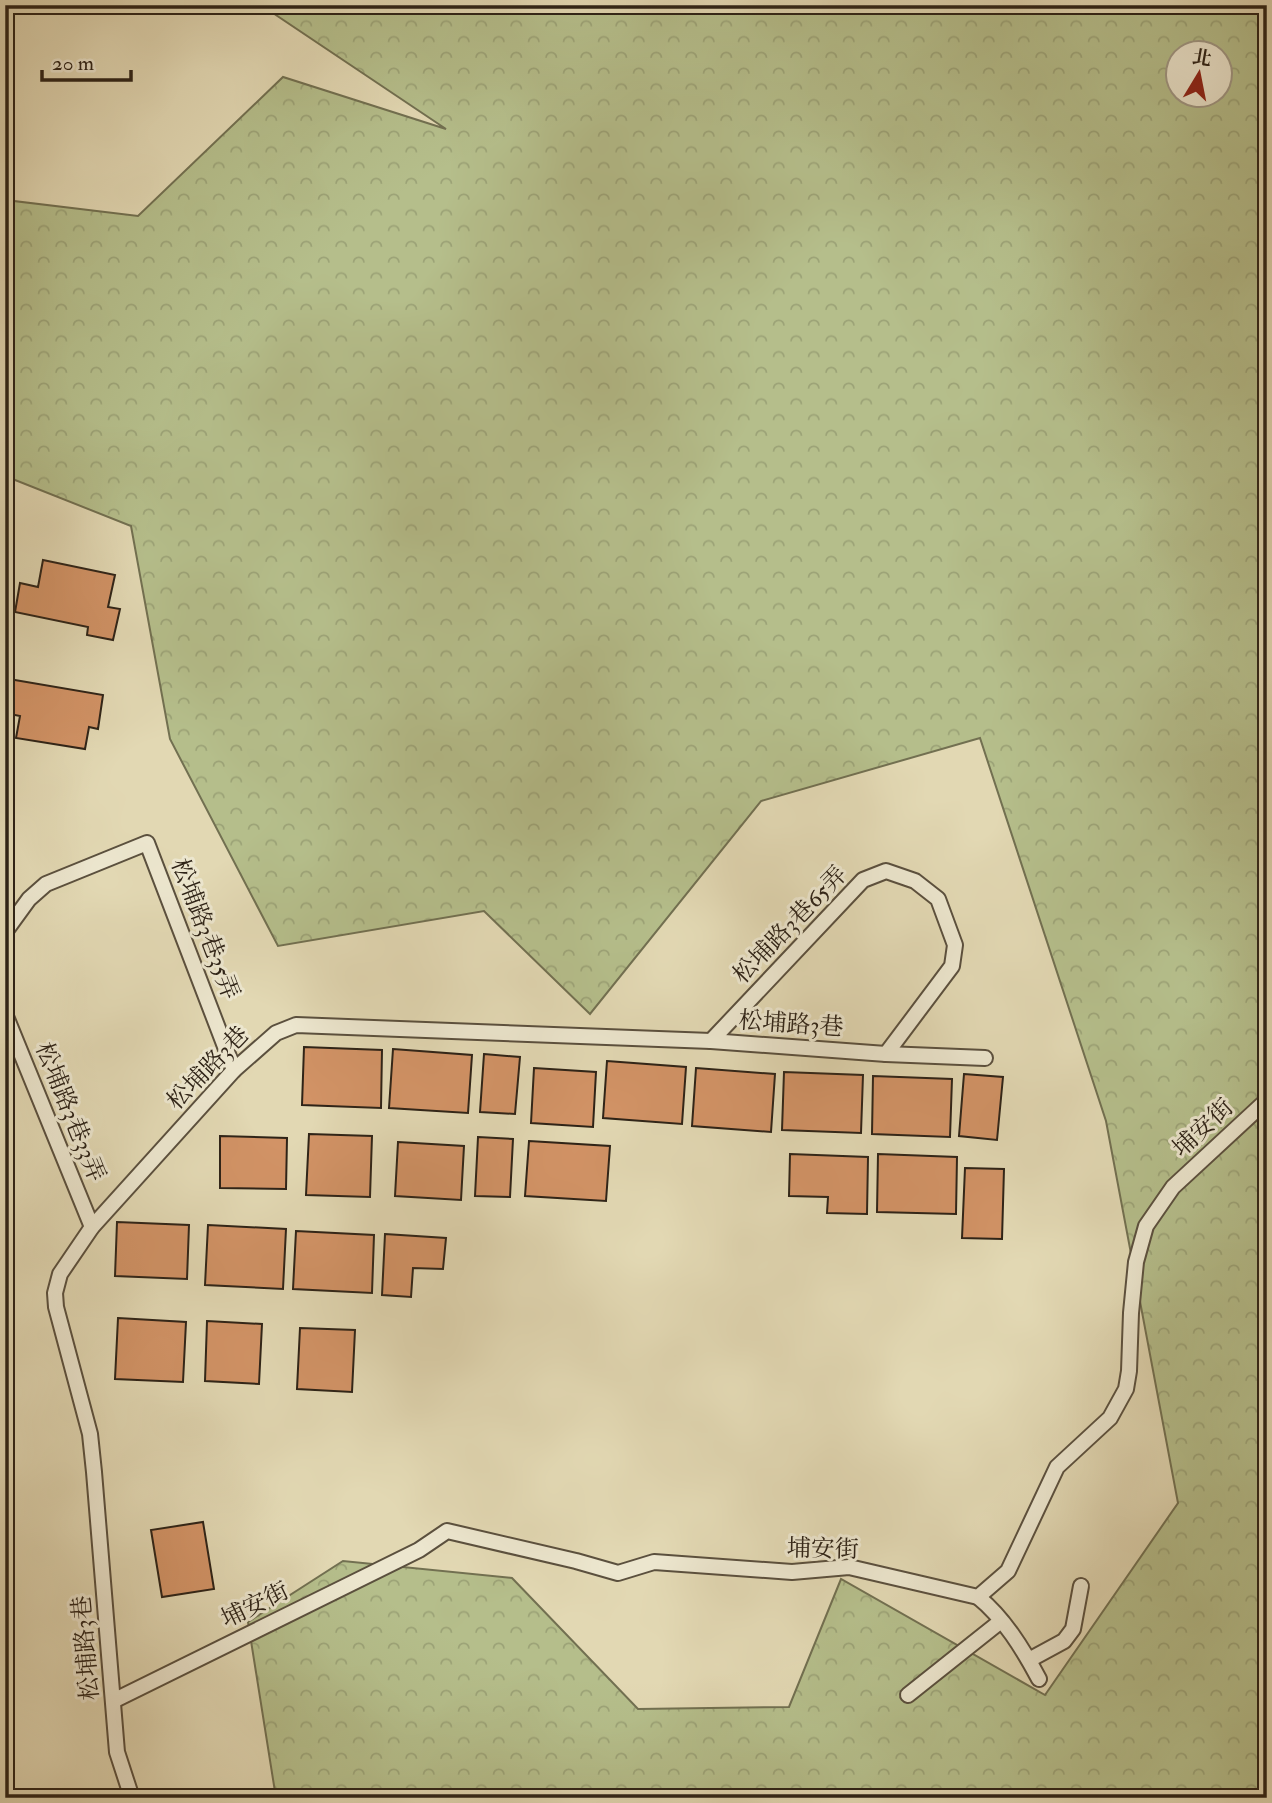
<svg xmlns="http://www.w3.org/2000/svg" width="1272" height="1803" viewBox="0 0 1272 1803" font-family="'IM FELL Double Pica','Noto Serif TC',serif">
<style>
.forest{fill:url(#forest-crowns);stroke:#727051;stroke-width:2;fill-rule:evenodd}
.building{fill:#d29366;stroke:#2e2317;stroke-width:2}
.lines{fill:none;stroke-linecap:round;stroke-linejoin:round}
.lane-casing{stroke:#5b503e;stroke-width:18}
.lane{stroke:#ece6ce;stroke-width:14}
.labels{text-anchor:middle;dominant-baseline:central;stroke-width:6;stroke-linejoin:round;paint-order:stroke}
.street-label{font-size:24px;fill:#2e2317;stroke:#ece6ce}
</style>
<defs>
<pattern id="forest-crowns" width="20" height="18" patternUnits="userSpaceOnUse" patternTransform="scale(1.75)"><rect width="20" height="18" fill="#b5be8b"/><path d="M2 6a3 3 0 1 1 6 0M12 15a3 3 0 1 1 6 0" fill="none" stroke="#9ca377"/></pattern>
</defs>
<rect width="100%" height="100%" fill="#e2d8b3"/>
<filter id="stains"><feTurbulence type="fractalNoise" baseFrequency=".00286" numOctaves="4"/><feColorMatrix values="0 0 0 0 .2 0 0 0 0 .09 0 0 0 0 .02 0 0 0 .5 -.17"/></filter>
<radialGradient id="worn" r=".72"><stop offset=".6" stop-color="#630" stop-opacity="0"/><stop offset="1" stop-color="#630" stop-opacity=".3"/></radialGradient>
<path class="forest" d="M261,5H1267V1798H276L248,1622L343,1561L512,1578L638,1709L789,1707L841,1579L1045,1695L1178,1503L1106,1121L980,738L761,801L590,1014L484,911L278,946L170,739L131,526L5,476V200L138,216L283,77L446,129ZM1178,52H1220V94H1178Z"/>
<g class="building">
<polygon points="43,560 115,575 108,607 120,609 113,640 87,635 88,627 15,612 20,583 38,587"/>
<polygon points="9,679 103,695 98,729 89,727 85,749 16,738 20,716 5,713"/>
<polygon points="304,1047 382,1050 381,1108 302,1105"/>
<polygon points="393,1049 472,1055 468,1113 389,1108"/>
<polygon points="484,1054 520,1057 515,1114 480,1112"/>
<polygon points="607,1061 686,1067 682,1124 603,1118"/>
<polygon points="534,1068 596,1072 593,1127 531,1123"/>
<polygon points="696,1068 775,1074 771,1132 692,1126"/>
<polygon points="784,1072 863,1075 861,1133 782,1130"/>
<polygon points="964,1074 1003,1077 997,1140 959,1136"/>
<polygon points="873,1076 952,1079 950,1137 872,1134"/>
<polygon points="309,1134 372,1136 370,1197 306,1195"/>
<polygon points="220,1136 287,1138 286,1189 220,1188"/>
<polygon points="478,1137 513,1139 510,1197 475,1196"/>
<polygon points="529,1141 610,1146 606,1201 525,1196"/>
<polygon points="398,1142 464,1146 461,1200 395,1196"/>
<polygon points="790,1154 868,1157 867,1214 827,1213 828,1197 789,1196"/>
<polygon points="878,1154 957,1157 956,1214 877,1212"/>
<polygon points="965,1168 1004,1169 1002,1239 962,1238"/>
<polygon points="117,1222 189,1225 187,1279 115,1276"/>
<polygon points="208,1225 286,1229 283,1289 205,1285"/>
<polygon points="296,1231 374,1235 372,1293 293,1289"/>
<polygon points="385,1234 446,1238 443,1269 413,1268 411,1297 382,1295"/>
<polygon points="118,1318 186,1322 183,1382 115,1379"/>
<polygon points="207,1321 262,1324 259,1384 205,1381"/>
<polygon points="300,1328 355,1330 352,1392 297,1389"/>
<polygon points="203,1522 214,1589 162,1597 151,1530"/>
</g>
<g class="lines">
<g class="lane-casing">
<g id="lane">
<polyline points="5,932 29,899 46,884 147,843 234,1070"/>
<polyline points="5,1014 92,1227"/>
<polyline points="711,1041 863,880 886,871 915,881 938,899 955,945 952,966 886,1054"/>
<path d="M978,1597C1004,1618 1023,1649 1039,1679"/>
<polyline points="1029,1660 1064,1641 1073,1629 1081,1586"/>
<polyline points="908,1695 1001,1621"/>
<polyline points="113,1701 419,1550 447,1531 576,1561 618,1573 654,1562 792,1572 849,1567 978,1597 1008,1571 1057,1467 1110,1418 1126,1389 1129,1371 1131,1313 1136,1262 1146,1226 1173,1187 1267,1100"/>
<polyline points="132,1798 117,1752 94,1472 90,1434 56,1307 55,1293 60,1274 92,1227 234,1070 276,1033 296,1025 711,1041 886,1054 985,1058"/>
</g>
</g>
<use href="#lane" class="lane"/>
</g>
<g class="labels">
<g class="street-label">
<text transform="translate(790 925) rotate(-46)">松埔路3巷65弄</text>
<text transform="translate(205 929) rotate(69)">松埔路3巷35弄</text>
<text transform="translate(791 1024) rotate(4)">松埔路3巷</text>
<text transform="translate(208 1068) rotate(-46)">松埔路3巷</text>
<text transform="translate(70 1112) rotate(68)">松埔路3巷33弄</text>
<text transform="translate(1203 1128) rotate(-43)">埔安街</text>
<text transform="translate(823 1549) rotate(1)">埔安街</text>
<text transform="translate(255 1605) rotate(-26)">埔安街</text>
<text transform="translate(86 1648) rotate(-95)">松埔路3巷</text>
</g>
</g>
<rect width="1272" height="1803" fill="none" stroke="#e2d8b3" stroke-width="28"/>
<rect x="7" y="7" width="1258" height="1789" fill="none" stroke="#2e2317" stroke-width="3.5"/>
<rect x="14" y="14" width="1244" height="1775" fill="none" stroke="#2e2317" stroke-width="2"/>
<g transform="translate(1199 74) rotate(10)"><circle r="33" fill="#ece6ce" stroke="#a09885" stroke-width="2"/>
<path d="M0-5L12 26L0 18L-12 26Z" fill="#8f2418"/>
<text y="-10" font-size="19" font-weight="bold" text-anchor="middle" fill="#2e2317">北</text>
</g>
<path d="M42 70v10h89v-10" fill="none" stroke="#2e2317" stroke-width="3.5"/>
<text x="52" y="70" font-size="21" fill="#2e2317" stroke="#ece6ce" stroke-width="5" paint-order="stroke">20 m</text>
<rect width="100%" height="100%" filter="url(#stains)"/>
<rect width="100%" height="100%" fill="url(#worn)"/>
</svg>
